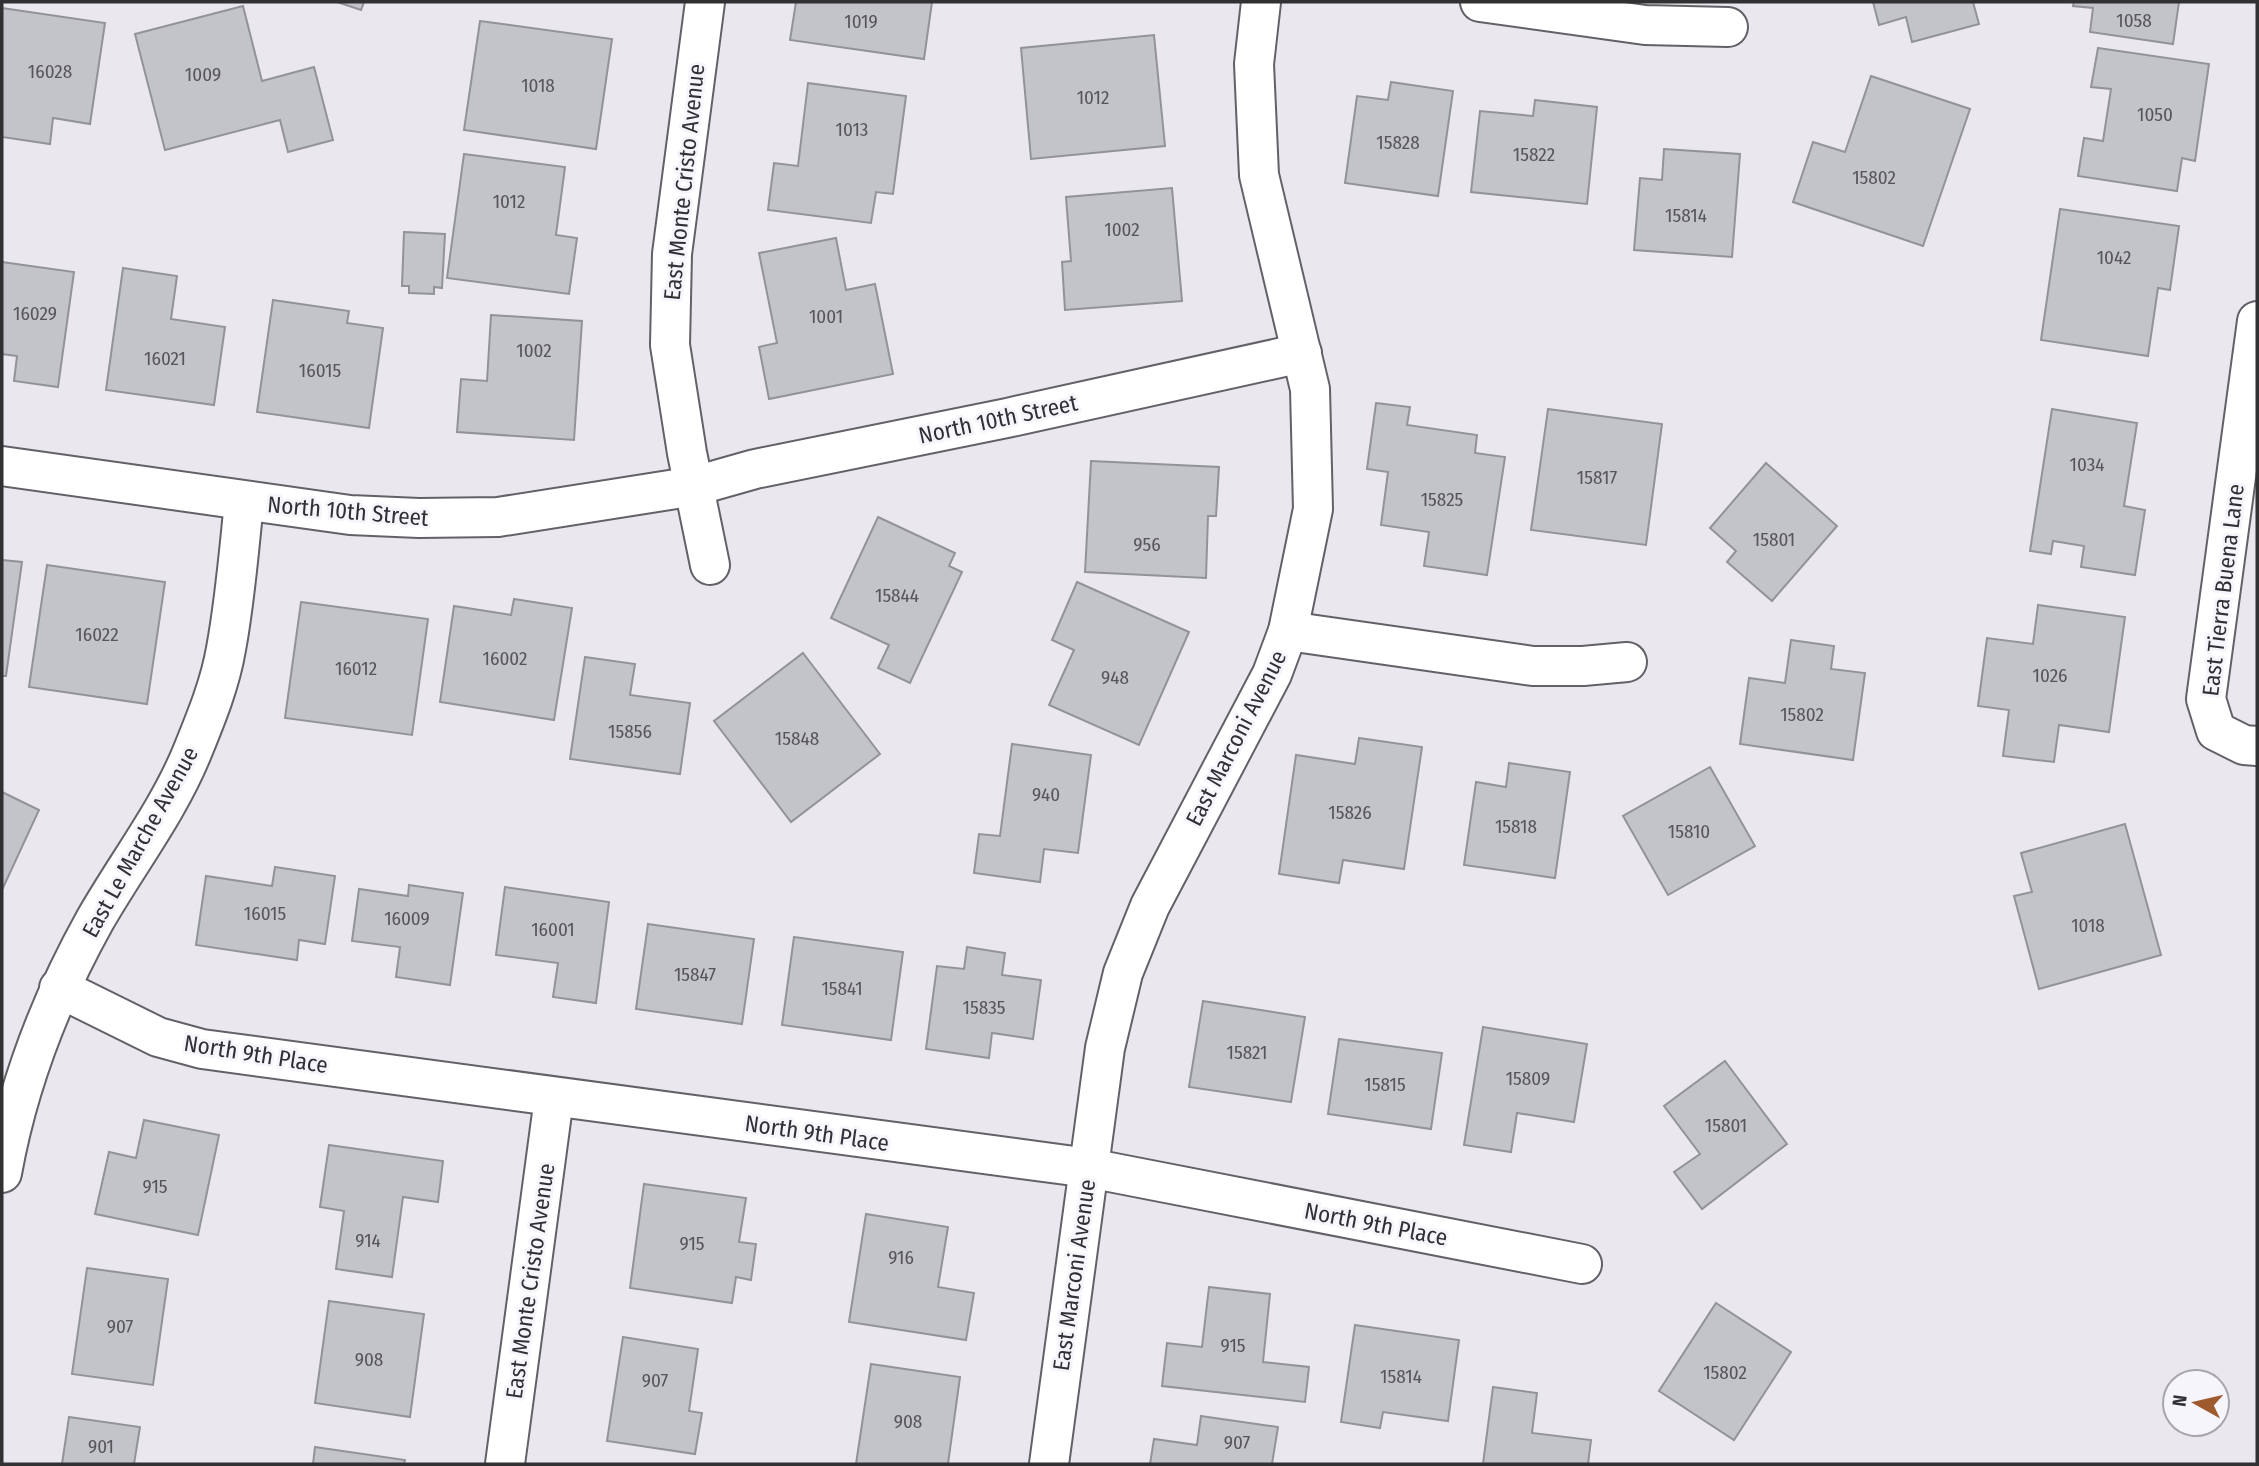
<svg xmlns="http://www.w3.org/2000/svg" width="2259" height="1466" viewBox="0 0 2259 1466" font-family="'Fira Sans Condensed',sans-serif">
<style>
.building{fill:#c3c3ca;stroke:#929399;stroke-width:2}
.lines{fill:none;stroke-linecap:round;stroke-linejoin:round}
.minor-casing{stroke:#636167;stroke-width:42}
.minor{stroke:#fff;stroke-width:38}
.labels{text-anchor:middle;dominant-baseline:central;stroke-width:6;stroke-linejoin:round;paint-order:stroke}
.number-label{font-size:19px;fill:#565559}
.street-label{font-size:23px;fill:#313033;stroke:#f7f5fc}
</style>
<rect width="100%" height="100%" fill="#eae8ee"/>
<g class="building">
<polygon points="337,2 364,2 361,10"/>
<polygon points="796,2 932,2 924,59 790,40"/>
<polygon points="1873,2 1973,2 1979,24 1912,42 1906,17 1879,25"/>
<polygon points="2074,2 2179,2 2173,44 2090,32 2093,8 2073,6"/>
<polygon points="243,6 262,81 314,67 333,140 288,152 280,120 165,150 135,34"/>
<polygon points="2,8 105,23 90,124 53,118 50,144 2,137"/>
<polygon points="480,21 612,39 596,149 464,130"/>
<polygon points="1154,35 1165,146 1031,159 1021,48"/>
<polygon points="2098,48 2209,64 2195,161 2182,158 2177,191 2078,176 2084,138 2103,141 2111,89 2091,87"/>
<polygon points="1871,76 1970,109 1923,246 1793,202 1813,142 1845,152"/>
<polygon points="1391,82 1453,91 1438,196 1345,183 1357,96 1388,100"/>
<polygon points="808,83 906,96 893,194 876,192 871,223 768,210 774,163 798,166"/>
<polygon points="1535,100 1597,107 1587,204 1471,192 1480,111 1533,116"/>
<polygon points="1664,149 1740,154 1732,257 1634,250 1640,178 1662,180"/>
<polygon points="464,154 565,167 556,235 577,238 569,294 447,278"/>
<polygon points="1172,188 1182,301 1065,310 1062,262 1071,261 1066,197"/>
<polygon points="2060,209 2179,226 2170,290 2158,288 2148,356 2041,340"/>
<polygon points="404,232 445,234 442,288 434,287 434,294 409,293 409,286 402,286"/>
<polygon points="836,238 846,290 875,284 893,374 769,399 759,347 777,343 759,253"/>
<polygon points="2,262 74,272 58,387 14,381 17,356 2,354"/>
<polygon points="123,268 177,276 171,319 225,327 214,405 106,390"/>
<polygon points="273,300 349,311 347,323 383,328 369,428 257,412"/>
<polygon points="491,315 582,321 574,440 457,432 461,379 487,381"/>
<polygon points="1376,403 1410,407 1407,425 1477,435 1475,453 1505,457 1487,575 1424,566 1429,532 1381,525 1388,472 1367,469"/>
<polygon points="1548,409 1662,424 1646,545 1531,530"/>
<polygon points="2052,409 2137,423 2124,506 2145,510 2135,575 2081,567 2084,546 2053,541 2051,554 2030,551"/>
<polygon points="1091,461 1219,467 1216,516 1208,516 1206,578 1085,572"/>
<polygon points="1766,463 1837,526 1772,601 1727,562 1736,551 1710,528"/>
<polygon points="878,517 955,553 949,566 962,572 910,683 878,668 889,645 831,618"/>
<polygon points="2,560 22,562 6,676 2,676"/>
<polygon points="47,565 165,582 147,704 29,687"/>
<polygon points="1077,582 1189,632 1139,745 1049,705 1074,650 1052,640"/>
<polygon points="514,599 572,608 554,720 440,702 454,606 511,615"/>
<polygon points="301,602 428,619 412,735 285,718"/>
<polygon points="2038,605 2125,617 2109,732 2059,725 2054,762 2003,756 2009,710 1978,706 1987,638 2033,644"/>
<polygon points="1791,640 1834,646 1831,669 1865,673 1853,760 1740,744 1749,678 1785,683"/>
<polygon points="803,653 880,754 791,822 714,721"/>
<polygon points="585,657 635,664 630,695 690,703 680,774 570,759"/>
<polygon points="1359,738 1422,747 1404,869 1343,860 1339,883 1279,874 1296,755 1355,764"/>
<polygon points="1012,744 1091,755 1078,853 1044,849 1040,882 974,873 979,834 1000,836"/>
<polygon points="1509,763 1570,772 1555,878 1464,865 1476,782 1506,787"/>
<polygon points="1710,767 1755,846 1668,895 1623,816"/>
<polygon points="2,792 39,810 2,890"/>
<polygon points="2125,824 2161,955 2039,989 2014,896 2032,892 2021,853"/>
<polygon points="275,867 335,876 325,944 299,940 297,960 196,945 206,876 272,886"/>
<polygon points="409,885 463,893 450,985 396,977 400,947 352,941 359,889 408,896"/>
<polygon points="505,887 609,902 596,1003 553,997 558,963 496,955"/>
<polygon points="648,924 754,939 742,1024 636,1009"/>
<polygon points="794,937 903,952 891,1040 782,1025"/>
<polygon points="967,947 1005,953 1002,975 1041,980 1033,1039 992,1033 989,1058 926,1049 937,966 964,969"/>
<polygon points="1203,1001 1305,1017 1291,1102 1189,1087"/>
<polygon points="1483,1027 1587,1044 1574,1122 1517,1113 1511,1152 1464,1145"/>
<polygon points="1339,1039 1442,1053 1431,1129 1328,1114"/>
<polygon points="1725,1061 1787,1144 1702,1209 1674,1172 1700,1154 1664,1106"/>
<polygon points="144,1120 219,1135 198,1235 95,1214 109,1152 136,1158"/>
<polygon points="329,1145 443,1161 438,1202 403,1197 392,1277 336,1269 344,1211 320,1207"/>
<polygon points="644,1184 746,1198 739,1242 756,1244 751,1280 736,1277 732,1303 630,1288"/>
<polygon points="866,1214 948,1227 938,1287 974,1293 966,1340 849,1322"/>
<polygon points="87,1268 168,1279 153,1385 72,1374"/>
<polygon points="1209,1287 1270,1294 1263,1362 1309,1367 1305,1402 1162,1386 1167,1343 1202,1347"/>
<polygon points="329,1301 424,1314 410,1417 315,1403"/>
<polygon points="1716,1303 1791,1352 1734,1440 1659,1391"/>
<polygon points="1355,1325 1459,1340 1448,1421 1383,1412 1380,1428 1341,1422"/>
<polygon points="623,1337 698,1349 689,1411 702,1413 695,1454 607,1441"/>
<polygon points="871,1364 960,1377 948,1464 856,1464"/>
<polygon points="1493,1387 1537,1393 1532,1433 1591,1440 1588,1464 1483,1464"/>
<polygon points="1201,1416 1278,1427 1272,1464 1150,1464 1154,1439 1197,1445"/>
<polygon points="69,1417 140,1427 134,1464 62,1464"/>
<polygon points="315,1447 405,1460 404,1464 313,1464"/>
</g>
<g class="lines">
<g class="minor-casing">
<g id="minor">
<polyline points="705,2 672,254 670,345 687,453 710,565"/>
<polyline points="1480,2 1645,25 1728,27"/>
<polyline points="2257,321 2206,699 2216,731 2244,745 2257,746"/>
<polyline points="2,466 350,515 419,518 498,517 695,486 755,469 1007,418 1302,353"/>
<polyline points="1288,631 1533,666 1583,666 1627,662"/>
<polyline points="59,988 158,1037 202,1049 1089,1168 1582,1264"/>
<path d="M2,1173C18,1084 51,999 95,920C127,864 169,810 193,750C206,718 220,684 226,649C235,601 239,551 244,502"/>
<polyline points="505,1464 554,1098"/>
<polyline points="1049,1464 1105,1048 1123,973 1150,906 1272,674 1288,631 1313,509 1310,389 1259,175 1254,64 1261,2"/>
</g>
</g>
<use href="#minor" class="minor"/>
</g>
<g class="labels">
<g class="number-label">
<text x="2134" y="20">1058</text>
<text x="861" y="21">1019</text>
<text x="50" y="71">16028</text>
<text x="203" y="74">1009</text>
<text x="538" y="85">1018</text>
<text x="1093" y="97">1012</text>
<text x="2155" y="114">1050</text>
<text x="852" y="129">1013</text>
<text x="1398" y="142">15828</text>
<text x="1534" y="154">15822</text>
<text x="1874" y="177">15802</text>
<text x="509" y="201">1012</text>
<text x="1686" y="215">15814</text>
<text x="1122" y="229">1002</text>
<text x="2114" y="257">1042</text>
<text x="35" y="313">16029</text>
<text x="826" y="316">1001</text>
<text x="534" y="350">1002</text>
<text x="165" y="358">16021</text>
<text x="320" y="370">16015</text>
<text x="2087" y="464">1034</text>
<text x="1597" y="477">15817</text>
<text x="1442" y="499">15825</text>
<text x="1774" y="539">15801</text>
<text x="1147" y="544">956</text>
<text x="897" y="595">15844</text>
<text x="97" y="634">16022</text>
<text x="505" y="658">16002</text>
<text x="356" y="668">16012</text>
<text x="2050" y="675">1026</text>
<text x="1115" y="677">948</text>
<text x="1802" y="714">15802</text>
<text x="630" y="731">15856</text>
<text x="797" y="738">15848</text>
<text x="1046" y="794">940</text>
<text x="1350" y="812">15826</text>
<text x="1516" y="826">15818</text>
<text x="1689" y="831">15810</text>
<text x="265" y="913">16015</text>
<text x="407" y="918">16009</text>
<text x="2088" y="925">1018</text>
<text x="553" y="929">16001</text>
<text x="695" y="974">15847</text>
<text x="842" y="988">15841</text>
<text x="984" y="1007">15835</text>
<text x="1247" y="1052">15821</text>
<text x="1528" y="1078">15809</text>
<text x="1385" y="1084">15815</text>
<text x="1726" y="1125">15801</text>
<text x="155" y="1186">915</text>
<text x="368" y="1240">914</text>
<text x="692" y="1243">915</text>
<text x="901" y="1257">916</text>
<text x="120" y="1326">907</text>
<text x="1233" y="1345">915</text>
<text x="369" y="1359">908</text>
<text x="1725" y="1372">15802</text>
<text x="1401" y="1376">15814</text>
<text x="655" y="1380">907</text>
<text x="908" y="1421">908</text>
<text x="1237" y="1442">907</text>
<text x="101" y="1446">901</text>
</g>
<g class="street-label">
<text transform="translate(684 182) rotate(-84)">East Monte Cristo Avenue</text>
<text transform="translate(998 419) rotate(-12)">North 10th Street</text>
<text transform="translate(348 511) rotate(5)">North 10th Street</text>
<text transform="translate(2223 590) rotate(-83)">East Tierra Buena Lane</text>
<text transform="translate(1236 738) rotate(-63)">East Marconi Avenue</text>
<text transform="translate(140 842) rotate(-61)">East Le Marche Avenue</text>
<text transform="translate(256 1054) rotate(9)">North 9th Place</text>
<text transform="translate(817 1133) rotate(8)">North 9th Place</text>
<text transform="translate(1376 1224) rotate(11)">North 9th Place</text>
<text transform="translate(1074 1275) rotate(-82)">East Marconi Avenue</text>
<text transform="translate(530 1281) rotate(-82)">East Monte Cristo Avenue</text>
</g>
</g>
<rect width="2259" height="1466" fill="none" stroke="#313033" stroke-width="7"/>
<g transform="translate(2196 1403) rotate(278)"><circle r="33" fill="#f7f5fc" stroke="#a8a6ac" stroke-width="2"/>
<path d="M0-5L12 26L0 18L-12 26Z" fill="#9f5a2d"/>
<text y="-10" font-size="19" font-weight="bold" text-anchor="middle" fill="#313033">N</text>
</g>
</svg>
